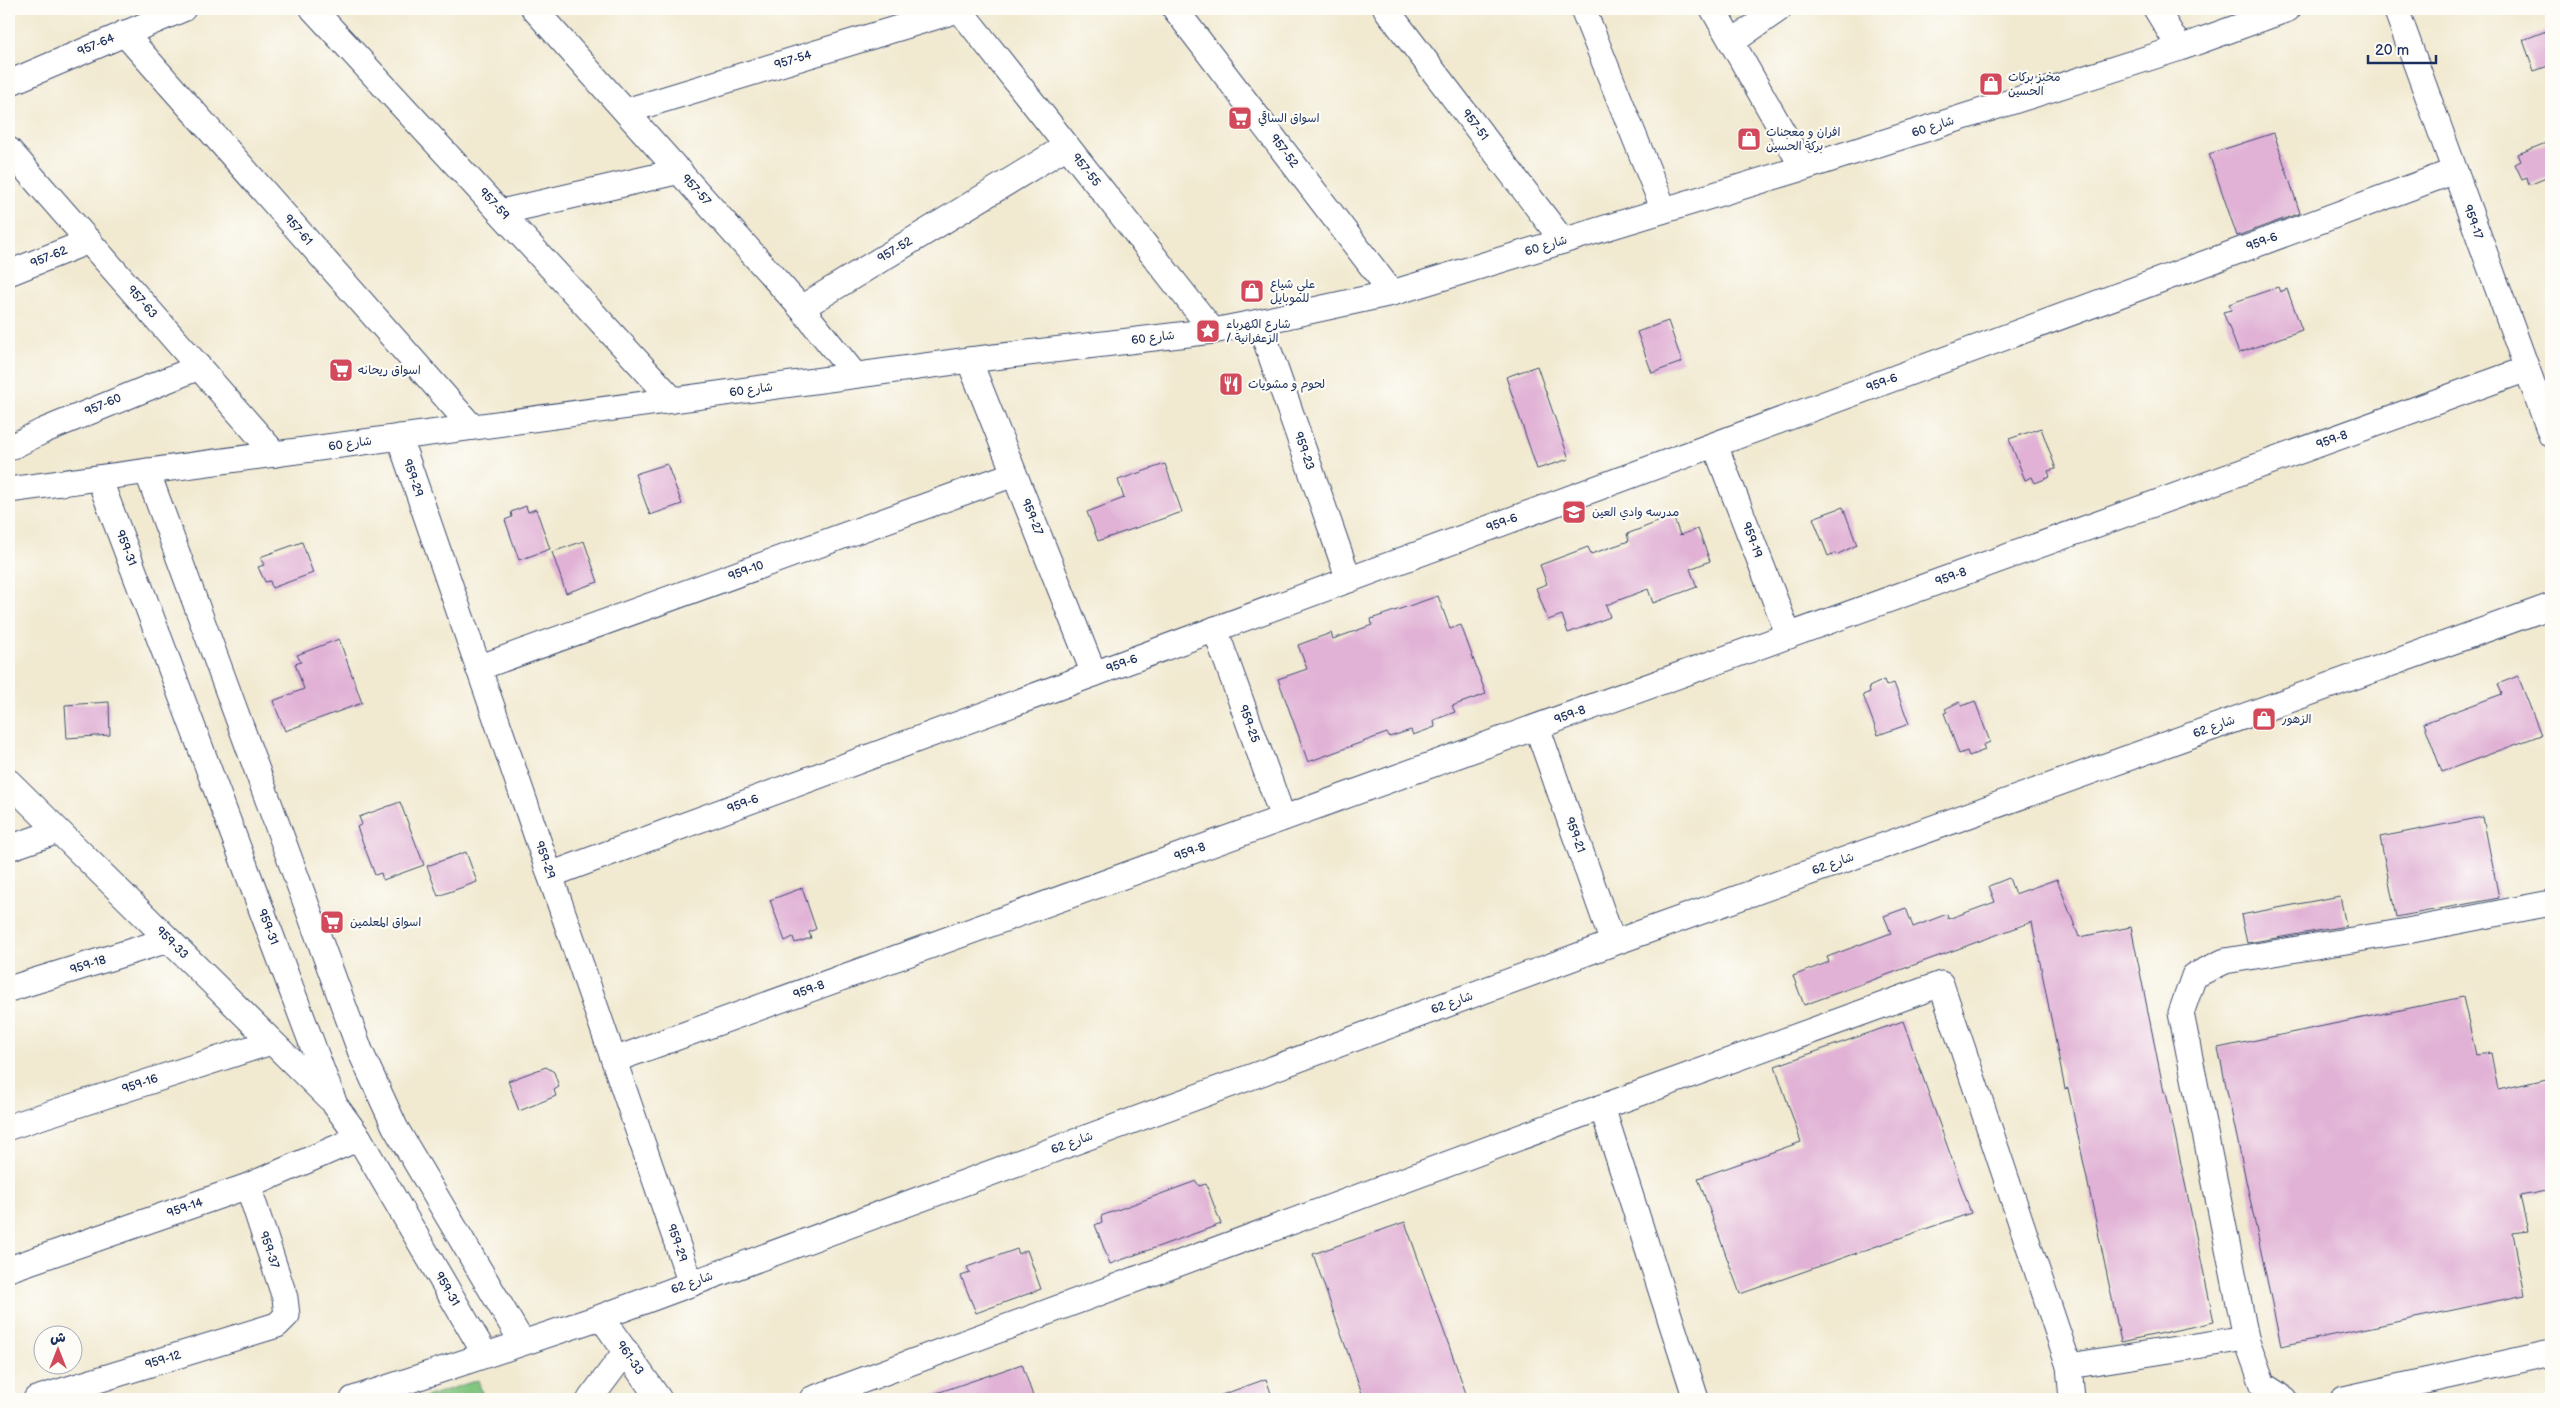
<svg xmlns="http://www.w3.org/2000/svg" width="2560" height="1408" viewBox="0 0 2560 1408" font-family="'Balsamiq Sans','Playpen Sans Arabic',sans-serif">
<style>
.green{fill:#82c680;stroke:#4e7a6f}
.building{fill:#e1b2d6}
.lines{fill:none;stroke-linecap:round;stroke-linejoin:round}
.minor-casing{stroke:#3b4b6f;stroke-width:27}
.minor{stroke:#fff;stroke-width:25}
.labels{text-anchor:middle;dominant-baseline:central;stroke-width:4.5;stroke-linejoin:round;paint-order:stroke}
.street-label{font-size:12px;fill:#1b2f5e;stroke:#fdfcf7}
.poi-label{font-size:12px;fill:#1b2f5e;stroke:#fdfcf7;text-anchor:start}
</style>
<rect width="100%" height="100%" fill="#fdfcf7"/>
<filter id="ink" filterUnits="userSpaceOnUse"><feTurbulence type="fractalNoise" baseFrequency=".02" numOctaves="2"/><feDisplacementMap in="SourceGraphic" scale="10" xChannelSelector="R" yChannelSelector="G"/><feConvolveMatrix kernelMatrix="1 2 1 2 8 2 1 2 1" color-interpolation-filters="sRGB"/></filter>
<filter id="wash" filterUnits="userSpaceOnUse"><feTurbulence type="fractalNoise" baseFrequency=".0096" numOctaves="4" result="noise"/><feDisplacementMap in="SourceGraphic" scale="20" xChannelSelector="R" yChannelSelector="G"/><feGaussianBlur stdDeviation="1.12" result="paint"/><feColorMatrix in="noise" values="0 0 0 0 0 0 0 0 0 0 0 0 0 0 0 0 0 1.4 0 .05"/><feComposite in="paint" operator="in"/></filter>
<g filter="url(#wash)">
<rect width="100%" height="100%" fill="#f1e9d0"/>
<polygon class="green" points="478,1380 484,1399 419,1399"/>
<g id="blocks">
<g class="building">
<polygon points="2551,29 2551,65 2534,71 2523,40"/>
<polygon points="2274,133 2300,213 2237,236 2209,154"/>
<polygon points="2551,141 2551,176 2529,185 2527,177 2522,179 2515,164 2521,161 2518,154"/>
<polygon points="2278,287 2280,292 2287,289 2302,330 2239,353 2223,312 2231,310 2229,304"/>
<polygon points="1668,321 1682,362 1652,373 1637,332"/>
<polygon points="1537,366 1569,459 1537,469 1506,377"/>
<polygon points="2041,428 2056,469 2048,471 2050,477 2035,483 2032,477 2025,480 2009,439"/>
<polygon points="667,464 682,504 650,515 635,474"/>
<polygon points="1165,464 1182,512 1098,541 1087,512 1124,498 1118,480"/>
<polygon points="526,506 528,512 536,509 550,549 519,560 505,520 512,517 511,512"/>
<polygon points="1843,507 1857,545 1836,555 1835,553 1828,556 1813,518"/>
<polygon points="1673,516 1680,535 1698,529 1710,561 1690,569 1697,587 1653,603 1648,589 1606,605 1610,617 1568,633 1562,615 1548,620 1536,588 1547,584 1540,565 1588,547 1591,554 1629,541 1627,534"/>
<polygon points="584,541 598,582 566,593 552,552"/>
<polygon points="302,542 313,573 272,588 270,581 265,582 258,567 264,565 260,557"/>
<polygon points="1438,596 1450,629 1461,625 1486,694 1452,706 1455,712 1434,720 1435,727 1413,735 1411,730 1389,737 1387,733 1308,762 1278,679 1307,669 1298,645 1331,633 1333,639 1372,625 1371,619"/>
<polygon points="339,639 362,703 285,731 273,701 304,689 295,664 301,662 297,655"/>
<polygon points="2518,676 2541,735 2442,772 2424,723 2502,694 2498,684"/>
<polygon points="1884,680 1886,686 1894,683 1909,724 1878,735 1863,695 1870,692 1869,687"/>
<polygon points="1975,701 1990,742 1983,745 1985,750 1969,756 1967,751 1959,754 1944,713 1947,712 1945,709 1959,702 1962,706"/>
<polygon points="109,702 110,735 67,738 65,705"/>
<polygon points="400,802 424,865 383,880 381,873 375,875 357,827 362,824 359,817"/>
<polygon points="2483,817 2499,898 2396,917 2380,837"/>
<polygon points="466,852 477,882 438,896 427,866"/>
<polygon points="2009,878 2015,894 2057,879 2079,937 2131,927 2164,1092 2166,1092 2214,1322 2121,1342 2068,1088 2065,1089 2032,922 1804,1005 1793,976 1829,962 1827,957 1891,933 1884,916 1906,908 1913,927 1947,914 1948,919 1995,902 1989,886"/>
<polygon points="802,888 816,929 809,932 811,938 795,943 793,937 785,941 770,900"/>
<polygon points="2340,896 2346,926 2247,943 2241,915"/>
<polygon points="2463,997 2476,1055 2491,1053 2498,1090 2551,1078 2551,1190 2520,1196 2528,1231 2513,1233 2525,1295 2281,1346 2218,1048"/>
<polygon points="1903,1021 1971,1213 1740,1294 1698,1178 1801,1142 1775,1066"/>
<polygon points="546,1067 554,1072 559,1087 554,1090 556,1096 519,1111 508,1081"/>
<polygon points="1196,1181 1199,1186 1206,1184 1221,1224 1110,1264 1095,1225 1102,1222 1101,1216"/>
<polygon points="1405,1222 1468,1399 1364,1399 1313,1254"/>
<polygon points="1017,1249 1019,1254 1027,1250 1041,1289 976,1313 961,1276 970,1273 967,1267"/>
<polygon points="1022,1364 1034,1399 929,1399 928,1396"/>
<polygon points="1266,1379 1273,1399 1217,1399 1216,1397"/>
</g>
</g>
</g>
<g filter="url(#ink)">
<use href="#blocks" fill-opacity="0" stroke="#3b4b6f" stroke-width="1"/>
<g class="lines">
<g class="minor-casing">
<g id="minor">
<polyline points="313,9 673,400"/>
<polyline points="534,9 801,308 855,375"/>
<polyline points="959,9 1213,331"/>
<polyline points="1175,9 1392,293"/>
<polyline points="1386,9 1563,241"/>
<polyline points="1583,9 1664,210"/>
<polyline points="1713,9 1803,168"/>
<polyline points="2156,9 2180,48"/>
<polyline points="2396,9 2551,435"/>
<polyline points="124,33 472,427"/>
<polyline points="1732,42 1779,9"/>
<polyline points="9,83 183,9"/>
<polyline points="626,111 961,9"/>
<polyline points="9,150 275,454"/>
<polyline points="501,212 680,171"/>
<polyline points="9,273 89,241"/>
<polyline points="801,308 1067,146"/>
<polyline points="1259,322 1349,580"/>
<polyline points="969,360 1094,674"/>
<polyline points="399,437 691,1284"/>
<polyline points="1715,445 1789,636"/>
<polyline points="9,448 43,431 199,367"/>
<polyline points="147,471 361,1053 395,1127 522,1342"/>
<polyline points="99,478 335,1105 359,1138 485,1354"/>
<polyline points="9,490 969,360 1213,331 1259,322 1392,293 1803,168 2180,48 2288,9"/>
<polyline points="1215,629 1283,818"/>
<polyline points="478,668 1014,474"/>
<polyline points="1537,727 1613,943"/>
<polyline points="9,782 329,1098"/>
<polyline points="9,848 58,831"/>
<polyline points="550,875 2455,171"/>
<polyline points="9,989 168,940"/>
<polyline points="614,1060 2527,369"/>
<polyline points="1602,1107 1696,1399"/>
<polyline points="9,1127 271,1042"/>
<polyline points="9,1269 248,1186 359,1138"/>
<polyline points="601,1317 659,1399"/>
<polyline points="2069,1366 2246,1338"/>
<polyline points="36,1399 277,1325 287,1315 285,1298 248,1186"/>
<polyline points="353,1399 601,1317 1613,943 2551,606"/>
<polyline points="590,1399 626,1351"/>
<polyline points="812,1399 1602,1107 1941,984 2069,1366 2072,1399"/>
<polyline points="2285,1399 2263,1385 2246,1338 2181,1013 2194,976 2225,961 2407,931 2551,903"/>
<polyline points="2344,1399 2551,1353"/>
</g>
</g>
<use href="#minor" class="minor"/>
</g>
</g>
<defs>
<g id="shop-square" transform="scale(1.25)"><rect x="-9" y="-9" width="18" height="18" rx="4" fill="#d1495b" stroke="#fdfcf7"/><path d="M-5-2.5h2.3a2.7 3.5 0 0 1 5.4 0H5L5.5 6h-11ZM-1.5-2.5h3a1.5 2.3 0 0 0-3 0Z" fill="#fff"/></g>
<g id="supermarket-square" transform="scale(1.25)"><rect x="-9" y="-9" width="18" height="18" rx="4" fill="#d1495b" stroke="#fdfcf7"/><path d="M-6-5.5h2.5l.6 2H6L4.5 2H-2.5L-4.4-4H-6ZM-1.5 3.2a1.3 1.3 0 1 0 .1 0ZM3 3.2a1.3 1.3 0 1 0 .1 0Z" fill="#fff"/></g>
<g id="sight-square" transform="scale(1.25)"><rect x="-9" y="-9" width="18" height="18" rx="4" fill="#d1495b" stroke="#fdfcf7"/><path d="M0-6L1.8-2.2L6-1.7L2.9 1.2L3.7 5.4L0 3.3L-3.7 5.4L-2.9 1.2L-6-1.7L-1.8-2.2Z" fill="#fff"/></g>
<g id="restaurant-square" transform="scale(1.25)"><rect x="-9" y="-9" width="18" height="18" rx="4" fill="#d1495b" stroke="#fdfcf7"/><path d="M-5-6h1v4h1v-4h1v4h1v-4h1v5L-1.5 .5V6h-2V.5L-5-1ZM5-6V6H3V1.5H1.5Q1.5-4 5-6Z" fill="#fff"/></g>
<g id="school-square" transform="scale(1.25)"><rect x="-9" y="-9" width="18" height="18" rx="4" fill="#d1495b" stroke="#fdfcf7"/><path d="M0-5L7-2L0 1L-7-2ZM-4 1L0 2.5L4 1V4Q0 6-4 4Z" fill="#fff"/></g>
</defs>
<g fill-rule="evenodd">
<use href="#shop-square" x="1991" y="84"/>
<use href="#supermarket-square" x="1240" y="118"/>
<use href="#shop-square" x="1749" y="139"/>
<use href="#shop-square" x="1252" y="291"/>
<use href="#sight-square" x="1208" y="331"/>
<use href="#supermarket-square" x="341" y="370"/>
<use href="#restaurant-square" x="1231" y="384"/>
<use href="#school-square" x="1574" y="512"/>
<use href="#shop-square" x="2264" y="719"/>
<use href="#supermarket-square" x="332" y="922"/>
</g>
<g class="labels">
<g class="street-label">
<text transform="translate(96 45) rotate(-23)">957-64</text>
<text transform="translate(793 60) rotate(-17)">957-54</text>
<text transform="translate(1475 125) rotate(53)">957-51</text>
<text transform="translate(1933 127) rotate(-18)">شارع 60</text>
<text transform="translate(1284 151) rotate(53)">957-52</text>
<text transform="translate(1086 170) rotate(52)">957-55</text>
<text transform="translate(696 190) rotate(48)">957-57</text>
<text transform="translate(494 204) rotate(47)">957-59</text>
<text transform="translate(2473 222) rotate(70)">959-17</text>
<text transform="translate(298 230) rotate(49)">957-61</text>
<text transform="translate(2262 242) rotate(-20)">959-6</text>
<text transform="translate(1546 246) rotate(-17)">شارع 60</text>
<text transform="translate(895 250) rotate(-31)">957-52</text>
<text transform="translate(49 257) rotate(-22)">957-62</text>
<text transform="translate(142 302) rotate(49)">957-63</text>
<text transform="translate(1153 338) rotate(-7)">شارع 60</text>
<text transform="translate(1882 383) rotate(-20)">959-6</text>
<text transform="translate(751 390) rotate(-8)">شارع 60</text>
<text transform="translate(103 405) rotate(-23)">957-60</text>
<text transform="translate(2332 440) rotate(-20)">959-8</text>
<text transform="translate(350 444) rotate(-8)">شارع 60</text>
<text transform="translate(1304 451) rotate(71)">959-23</text>
<text transform="translate(413 478) rotate(71)">959-29</text>
<text transform="translate(1032 517) rotate(68)">959-27</text>
<text transform="translate(1502 523) rotate(-20)">959-6</text>
<text transform="translate(1752 540) rotate(69)">959-19</text>
<text transform="translate(126 548) rotate(69)">959-31</text>
<text transform="translate(746 571) rotate(-20)">959-10</text>
<text transform="translate(1951 577) rotate(-20)">959-8</text>
<text transform="translate(1122 664) rotate(-20)">959-6</text>
<text transform="translate(1570 715) rotate(-20)">959-8</text>
<text transform="translate(1249 724) rotate(70)">959-25</text>
<text transform="translate(2214 727) rotate(-20)">شارع 62</text>
<text transform="translate(743 804) rotate(-20)">959-6</text>
<text transform="translate(1575 835) rotate(70)">959-21</text>
<text transform="translate(1190 852) rotate(-20)">959-8</text>
<text transform="translate(545 860) rotate(71)">959-29</text>
<text transform="translate(1833 864) rotate(-20)">شارع 62</text>
<text transform="translate(268 927) rotate(69)">959-31</text>
<text transform="translate(172 943) rotate(45)">959-33</text>
<text transform="translate(88 965) rotate(-17)">959-18</text>
<text transform="translate(809 990) rotate(-20)">959-8</text>
<text transform="translate(1452 1003) rotate(-20)">شارع 62</text>
<text transform="translate(140 1084) rotate(-18)">959-16</text>
<text transform="translate(1072 1143) rotate(-20)">شارع 62</text>
<text transform="translate(185 1208) rotate(-19)">959-14</text>
<text transform="translate(677 1243) rotate(71)">959-29</text>
<text transform="translate(269 1250) rotate(71)">959-37</text>
<text transform="translate(692 1283) rotate(-20)">شارع 62</text>
<text transform="translate(447 1289) rotate(60)">959-31</text>
<text transform="translate(630 1358) rotate(55)">961-33</text>
<text transform="translate(163 1360) rotate(-17)">959-12</text>
</g>
<g class="poi-label">
<text x="2008" y="77">مخبز بركات<tspan x="2008" dy="14">الحسين</tspan></text>
<text x="1258" y="118">اسواق الساقي</text>
<text x="1766" y="132">افران و معجنات<tspan x="1766" dy="14">بركة الحسين</tspan></text>
<text x="1270" y="284">علي شياع<tspan x="1270" dy="14">للموبايل</tspan></text>
<text x="1226" y="324">شارع الكهرباء<tspan x="1226" dy="14">/ الزعفرانية</tspan></text>
<text x="358" y="370">اسواق ريحانه</text>
<text x="1248" y="384">لحوم و مشويات</text>
<text x="1592" y="512">مدرسه وادي العين</text>
<text x="2282" y="719">الزهور</text>
<text x="350" y="922">اسواق المعلمين</text>
</g>
</g>
<rect width="2560" height="1408" fill="none" stroke="#fdfcf7" stroke-width="30"/>
<g transform="translate(58 1350)"><circle r="24" fill="#fdfcf7" stroke="#a3aaba"/>
<path d="M0-4L9 19L0 12L-9 19Z" fill="#d1495b"/>
<text y="-8" font-size="14" font-weight="bold" text-anchor="middle" fill="#1b2f5e">ش</text>
</g>
<path d="M2368 55v8h68v-8" fill="none" stroke="#1b2f5e" stroke-width="2.5"/>
<text x="2375" y="55" font-size="15" fill="#1b2f5e" stroke="#fdfcf7" stroke-width="4" paint-order="stroke">20 m</text>
</svg>
